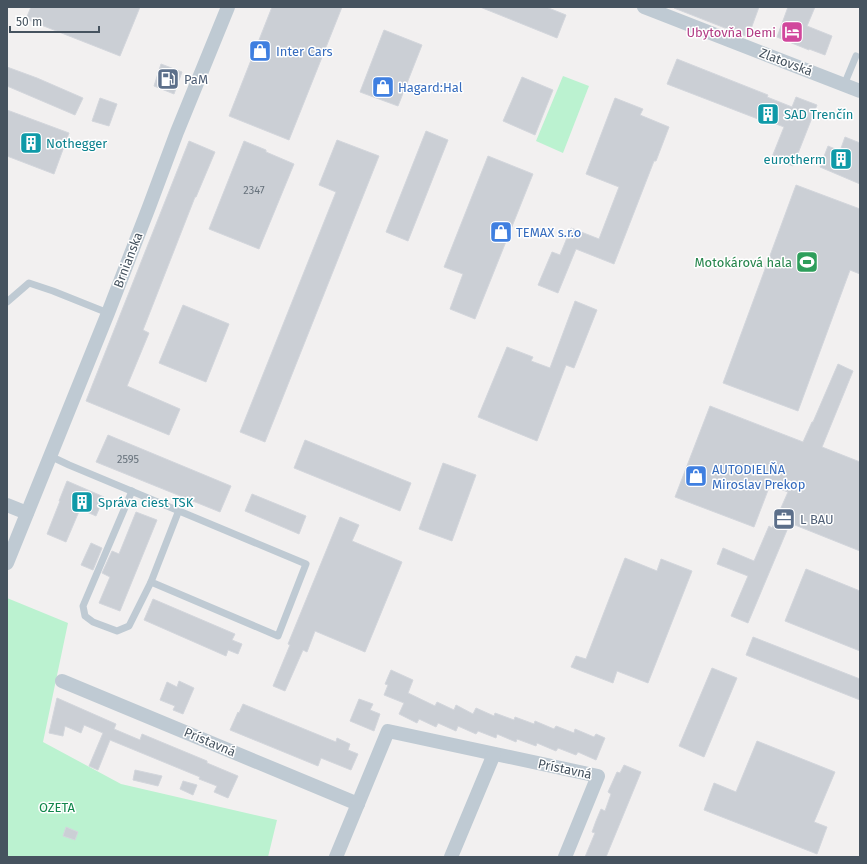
<svg xmlns="http://www.w3.org/2000/svg" width="867" height="864" viewBox="0 0 867 864" font-family="'Fira Sans',sans-serif">
<style>
.green{fill:#bbf2d0}
.building{fill:#cbcfd5;stroke:#d3d6dc}
.lines{fill:none;stroke-linecap:round;stroke-linejoin:round}
.lane{stroke:#bfcad3;stroke-width:7}
.street{stroke:#bfcad3;stroke-width:14}
.labels{text-anchor:middle;dominant-baseline:central;stroke-width:3;stroke-linejoin:round;paint-order:stroke}
.number-label{font-size:11px;fill:#67727c}
.hotel-label{font-size:13px;fill:#b23c85;stroke:#fff;text-anchor:end}
.shop-label{font-size:13px;fill:#366cbe;stroke:#fff;text-anchor:start}
.street-label{font-size:13px;fill:#46535f;stroke:#fff}
.service-label{font-size:13px;fill:#4e5e75;stroke:#fff;text-anchor:start}
.culture-label{font-size:13px;fill:#0d838f;stroke:#fff;text-anchor:start}
.leisure-label{font-size:13px;fill:#27864d;stroke:#fff;text-anchor:end}
.park-label{font-size:13px;fill:#11864b;stroke:#fff}
</style>
<rect width="100%" height="100%" fill="#f2f0f0"/>
<g class="green">
<polygon points="563,76 589,86 563,153 536,141"/>
<polygon points="7,598 68,623 43,742 121,784 277,820 268,857 7,857"/>
</g>
<g class="building">
<polygon points="31,7 140,7 120,56 26,19"/>
<polygon points="272,7 342,7 289,140 229,116"/>
<polygon points="480,7 546,7 566,15 557,38"/>
<polygon points="674,7 759,7 748,37 674,8"/>
<polygon points="788,7 815,7 807,26 832,36 825,55 809,49 809,50 777,37"/>
<polygon points="384,30 422,45 398,106 360,92"/>
<polygon points="677,59 768,95 767,97 792,107 796,97 817,105 793,166 772,157 784,127 758,117 758,119 667,84"/>
<polygon points="161,64 182,72 174,94 154,86"/>
<polygon points="7,67 37,78 83,98 75,115 7,86"/>
<polygon points="522,77 553,90 535,135 503,121"/>
<polygon points="100,98 117,104 109,126 92,121"/>
<polygon points="615,98 643,109 640,115 669,127 656,161 654,161 614,264 576,249 558,293 538,285 552,252 560,255 571,228 599,239 619,187 586,174"/>
<polygon points="7,110 69,133 54,174 7,156"/>
<polygon points="426,131 448,140 408,241 386,232"/>
<polygon points="845,137 860,143 860,184 820,167 828,146 840,151"/>
<polygon points="337,140 379,156 265,442 240,432 336,192 319,185"/>
<polygon points="189,141 215,152 196,197 195,197 143,330 149,333 127,386 180,409 169,435 86,401"/>
<polygon points="244,141 266,150 266,152 294,164 259,249 209,229"/>
<polygon points="488,156 533,174 475,319 450,309 463,274 444,267"/>
<polygon points="796,185 860,209 860,274 850,270 798,411 723,383"/>
<polygon points="575,301 597,310 574,368 566,365 537,441 478,417 507,347 533,357 531,361 550,368"/>
<polygon points="183,305 229,324 206,382 159,363"/>
<polygon points="838,364 853,371 822,447 860,462 860,551 790,523 748,623 731,616 748,576 717,564 723,548 754,561 769,526 772,528 788,492 770,485 754,527 675,497 710,406 803,442 812,422 813,422"/>
<polygon points="108,435 231,486 220,512 96,462"/>
<polygon points="305,440 411,483 400,511 294,468"/>
<polygon points="443,463 476,475 452,541 419,529"/>
<polygon points="67,481 104,497 96,516 80,509 66,542 47,534 60,501 59,501"/>
<polygon points="252,494 306,516 299,534 245,511"/>
<polygon points="136,512 157,520 120,611 99,603 110,577 102,573 112,551 119,554"/>
<polygon points="340,517 359,525 352,541 402,562 365,652 315,631 307,652 303,650 285,691 273,686 290,645 288,644"/>
<polygon points="91,543 102,548 93,570 81,565"/>
<polygon points="625,558 657,571 661,559 692,571 648,683 617,671 613,683 571,667 576,656 586,659"/>
<polygon points="806,569 860,591 860,651 785,621"/>
<polygon points="153,599 235,634 232,640 242,644 238,654 228,650 226,656 144,620"/>
<polygon points="753,637 860,679 860,700 746,655"/>
<polygon points="712,668 737,678 704,757 679,746"/>
<polygon points="391,670 413,680 408,693 435,706 437,702 454,710 456,705 473,714 476,708 494,716 495,713 514,720 515,717 534,724 535,721 554,729 556,726 574,733 575,729 594,737 596,734 605,738 596,760 578,752 576,755 558,748 556,751 537,743 536,746 517,739 516,742 497,734 496,738 478,731 476,734 458,726 456,731 438,723 436,727 419,719 417,723 399,714 404,703 384,695 388,685 385,684"/>
<polygon points="179,681 194,688 183,714 173,710 175,706 160,700 167,682 177,687"/>
<polygon points="57,698 116,724 114,729 140,740 142,734 207,761 207,763 238,776 228,798 214,792 217,786 199,779 200,777 110,740 98,770 89,766 103,733 84,725 81,733 65,726 63,736 49,733"/>
<polygon points="359,699 373,704 370,710 380,714 374,731 350,721"/>
<polygon points="243,704 336,742 337,738 350,744 348,750 358,754 351,770 321,758 318,766 230,730 238,712 239,713"/>
<polygon points="757,741 835,772 814,822 827,827 817,854 704,810 714,783 736,792"/>
<polygon points="624,765 641,772 606,857 585,857 595,833 592,832 596,821 601,809 605,811 611,794 608,792 617,772 620,773"/>
<polygon points="135,770 162,776 158,786 133,780"/>
<polygon points="183,781 197,785 193,795 180,789"/>
<polygon points="66,827 78,832 75,840 63,836"/>
</g>
<g class="lines">
<g class="lane">
<polyline points="844,85 856,56"/>
<polyline points="7,302 29,283 53,291 108,313"/>
<polyline points="50,456 69,465 306,564 278,636 151,582 179,510"/>
<polyline points="132,491 83,606 85,616 93,622 117,631 129,626 151,582"/>
</g>
<g class="street">
<polyline points="644,7 860,91"/>
<polyline points="7,505 27,513"/>
<polyline points="7,563 108,313 149,207 177,132 228,7"/>
<polyline points="62,681 358,804"/>
<polyline points="336,857 388,731 598,776 565,857"/>
<polyline points="451,857 494,754"/>
</g>
</g>
<defs>
<g id="hotel-square" transform="scale(1.15)"><rect x="-9" y="-9" width="18" height="18" rx="4" fill="#d1479c" stroke="#fff"/><path d="M-6-4.5h1.5V1H6V5H4.5V3h-9V5H-6ZM-4 0a1.8 1.8 0 1 1 3.6 0ZM.5 0V-2.5h3Q6-2.5 6 0Z" fill="#fff"/></g>
<g id="shop-square" transform="scale(1.15)"><rect x="-9" y="-9" width="18" height="18" rx="4" fill="#3f7fe0" stroke="#fff"/><path d="M-5-2.5h2.3a2.7 3.5 0 0 1 5.4 0H5L5.5 6h-11ZM-1.5-2.5h3a1.5 2.3 0 0 0-3 0Z" fill="#fff"/></g>
<g id="fuel-square" transform="scale(1.15)"><rect x="-9" y="-9" width="18" height="18" rx="4" fill="#5c6f8a" stroke="#fff"/><path d="M-5.5-6h7V0h2V4h1.3V-2.5L3-4.5l.8-.8L6-3V5H2.5V1h-1V6h-7ZM-4.2-4.7v3.2H.2V-4.7Z" fill="#fff"/></g>
<g id="building-square" transform="scale(1.15)"><rect x="-9" y="-9" width="18" height="18" rx="4" fill="#0f9aa8" stroke="#fff"/><path d="M-4-6H4V6H1V3H-1V6H-4ZM-2.5-4.3h1.7v1.8h-1.7ZM.8-4.3h1.7v1.8H.8ZM-2.5-1h1.7V.8h-1.7ZM.8-1h1.7V.8H.8Z" fill="#fff"/></g>
<g id="stadium-square" transform="scale(1.15)"><rect x="-9" y="-9" width="18" height="18" rx="4" fill="#2e9e5b" stroke="#fff"/><path d="M0-5a6.5 5 0 1 0 0 10a6.5 5 0 1 0 0-10ZM-3.5-1.8h7v3.6h-7Z" fill="#fff"/></g>
<g id="office-square" transform="scale(1.15)"><rect x="-9" y="-9" width="18" height="18" rx="4" fill="#5c6f8a" stroke="#fff"/><path d="M-6-3h4V-5.5h4V-3h4V5H-6ZM-1-4.5V-3h2v-1.5ZM-6 0V1H6V0Z" fill="#fff"/></g>
</defs>
<g fill-rule="evenodd">
<use href="#hotel-square" x="792" y="32"/>
<use href="#shop-square" x="260" y="51"/>
<use href="#fuel-square" x="168" y="79"/>
<use href="#shop-square" x="383" y="87"/>
<use href="#building-square" x="768" y="114"/>
<use href="#building-square" x="31" y="143"/>
<use href="#building-square" x="841" y="159"/>
<use href="#shop-square" x="501" y="232"/>
<use href="#stadium-square" x="807" y="262"/>
<use href="#shop-square" x="696" y="476"/>
<use href="#building-square" x="82" y="502"/>
<use href="#office-square" x="784" y="519"/>
</g>
<g class="labels">
<g class="number-label">
<text x="254" y="190">2347</text>
<text x="128" y="459">2595</text>
</g>
<g class="hotel-label">
<text x="776" y="32">Ubytovňa Demi</text>
</g>
<g class="shop-label">
<text x="276" y="51">Inter Cars</text>
<text x="398" y="87">Hagard:Hal</text>
<text x="516" y="232">TEMAX s.r.o</text>
<text x="712" y="469">AUTODIELŇA<tspan x="712" dy="15">Miroslav Prekop</tspan></text>
</g>
<g class="street-label">
<text transform="translate(786 62) rotate(21)">Zlatovská</text>
<text transform="translate(128 260) rotate(-69)">Brnianska</text>
<text transform="translate(210 742) rotate(23)">Prístavná</text>
<text transform="translate(565 769) rotate(12)">Prístavná</text>
</g>
<g class="service-label">
<text x="184" y="79">PaM</text>
<text x="800" y="519">L BAU</text>
</g>
<g class="culture-label">
<text x="784" y="114">SAD Trenčín</text>
<text x="46" y="143">Nothegger</text>
<text x="826" y="159" text-anchor="end">eurotherm</text>
<text x="98" y="502">Správa ciest TSK</text>
</g>
<g class="leisure-label">
<text x="792" y="262">Motokárová hala</text>
</g>
<g class="park-label">
<text x="57" y="807">OZETA</text>
</g>
</g>
<rect width="867" height="864" fill="none" stroke="#46535f" stroke-width="16"/>
<path d="M10 26v6h89v-6" fill="none" stroke="#46535f" stroke-width="2"/>
<text x="16" y="26" font-size="12" fill="#46535f" stroke="#ffffff" stroke-width="3" paint-order="stroke">50 m</text>
</svg>
